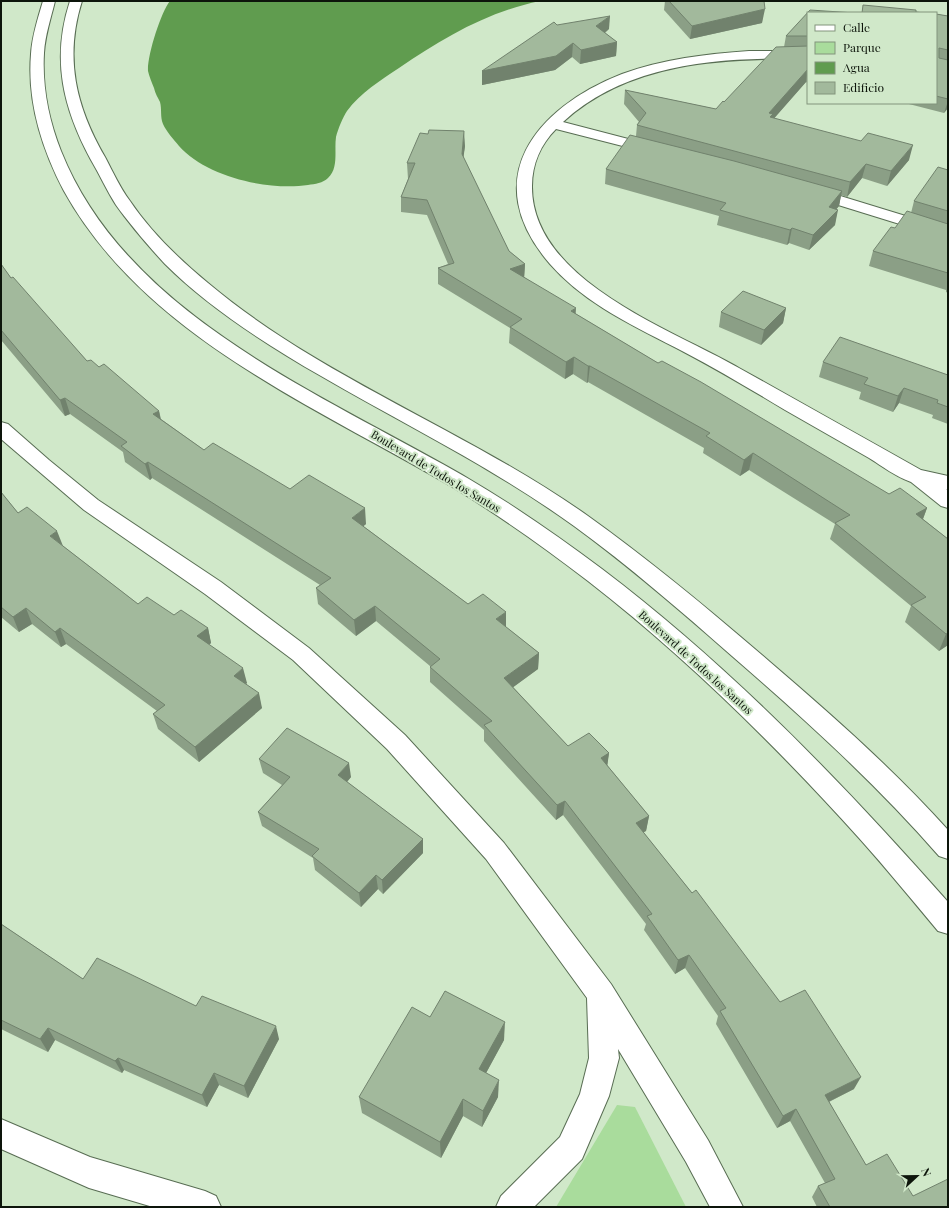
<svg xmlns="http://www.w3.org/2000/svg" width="949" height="1208" viewBox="0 0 949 1208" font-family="'Playfair Display',serif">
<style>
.green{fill:#a9dc9c}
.water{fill:#609c4f}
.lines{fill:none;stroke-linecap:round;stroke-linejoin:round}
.minor-casing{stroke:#586d53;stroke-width:2}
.minor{fill:#fff;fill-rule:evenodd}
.wall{fill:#8b9f86}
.shaded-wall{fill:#71826d}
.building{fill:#a2b99c;stroke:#71826d}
.labels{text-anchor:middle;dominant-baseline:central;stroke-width:4;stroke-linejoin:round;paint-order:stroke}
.street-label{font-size:11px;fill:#0d150b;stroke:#d0e8c9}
</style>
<rect width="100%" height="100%" fill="#d0e8c9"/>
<polygon class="green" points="617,1105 635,1107 686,1207 556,1207"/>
<path class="water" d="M170,1H540C487,12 443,38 399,68C381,80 360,93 347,111C343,117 338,129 336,137C334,150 339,168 328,178C323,183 315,184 308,185C269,191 206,177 179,146C174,140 166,131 163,124C160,117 162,109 160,102C158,98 155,93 154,88C152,83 149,76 148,71C147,56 161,12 170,1Z"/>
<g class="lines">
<g class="minor-casing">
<g id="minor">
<path d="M43,1H55C51,18 45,35 44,53C42,86 49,121 61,151C127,317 325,395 469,479C515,506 559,537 602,569C730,666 842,782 948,902V934L938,931C912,900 886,868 859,838C776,746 686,657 588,581C545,548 500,516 454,488C317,407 145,337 64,191C42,149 27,102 31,54C32,36 38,18 43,1Z"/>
<path d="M70,1H82C64,58 76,107 105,157C113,172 120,188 130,201C150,231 180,260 208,283C322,379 467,430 588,516C651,561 711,611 770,662C832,715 893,769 948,830V859L939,856C876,784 805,719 732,656C681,611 629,566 574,526C494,468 405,425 321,376C267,345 209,308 165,264C151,249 128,222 116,205C107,191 100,175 91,160C63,108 51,59 70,1Z"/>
<path d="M749,51H808V59C724,57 628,62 563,122L659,147L661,150L659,153L654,154L556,129C541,144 532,164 532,186C531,280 671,329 739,368C800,402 860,436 921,470L948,476V490L946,489L948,491V508L941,506L911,482C896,477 882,466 869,458C841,442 813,426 785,410C752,390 718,370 684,352C636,327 586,305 550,264C477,180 535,108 622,74C663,59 706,54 749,51Z"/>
<polygon points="811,187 948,229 948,239 806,195 803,192 806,189"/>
<polygon points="1,422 8,424 49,460 98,500 221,582 309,648 405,735 504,843 611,984 708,1140 743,1207 710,1207 686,1162 618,1049 619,1058 609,1096 582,1159 534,1207 496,1207 501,1196 560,1137 580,1094 589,1058 587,998 486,859 387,749 293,660 205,594 84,510 1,439"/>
<polygon points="1,1119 90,1157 205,1191 216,1196 221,1207 153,1207 89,1188 1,1149"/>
</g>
</g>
<use href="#minor" class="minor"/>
</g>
<g class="wall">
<polygon points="665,1 764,1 762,23 690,39 664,10"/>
<polygon points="808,13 808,83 806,82 774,118 909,160 887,186 862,178 847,197 841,195 839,206 836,209 835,225 809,250 789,243 787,245 717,225 719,216 605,184 606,169 636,136 637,125 639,122 624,104 625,90 716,109 724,102 784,47 786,36"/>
<polygon points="936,14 948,16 948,108 944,113 905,103 936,103"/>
<polygon points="609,29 605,33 617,42 616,56 580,64 572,57 555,70 482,85 482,71"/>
<polygon points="465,146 463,157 509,251 525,264 524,277 576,314 658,363 889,494 927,508 923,519 948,539 948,645 939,651 905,622 911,606 830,539 835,524 749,470 740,476 703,453 704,448 588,382 587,383 573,374 565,379 509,343 510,328 438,284 438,268 448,264 427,215 401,212 401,197 408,179 407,163"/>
<polygon points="948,170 948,293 946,292 946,290 869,266 873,251 911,213 914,201"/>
<polygon points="1,264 11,278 87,361 99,367 159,411 161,419 204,450 366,524 363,526 468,604 506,627 539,653 538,669 513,687 568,746 609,753 607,765 649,816 646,831 643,832 780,1002 854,1089 829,1102 866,1165 913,1196 948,1207 817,1207 812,1197 818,1186 825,1183 790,1121 777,1128 716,1024 718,1016 685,968 675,974 644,930 646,924 563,815 556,820 484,741 484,730 430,682 430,666 376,621 356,636 318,604 316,588 320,585 152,478 150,480 125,462 123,452 70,414 65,416 1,340"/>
<polygon points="786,308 783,323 761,345 719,327 721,312"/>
<polygon points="823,362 948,375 948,424 932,418 933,415 899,403 893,412 859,399 861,392 819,377"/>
<polygon points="1,492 18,513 63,546 138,604 174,615 208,628 211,643 209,645 247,683 246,684 262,708 199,762 158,729 153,714 157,711 66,644 61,647 32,624 19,632 1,617"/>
<polygon points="259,759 351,777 347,782 423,839 423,853 383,894 378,889 361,907 315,870 313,858 262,826 258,812 282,785 263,773"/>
<polygon points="1,924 83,979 196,1006 279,1039 248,1098 219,1085 207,1107 124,1070 122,1073 55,1040 48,1052 1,1029"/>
<polygon points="430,1017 504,1040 486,1073 498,1097 482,1127 463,1116 441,1158 362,1113 359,1097"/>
</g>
<g class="shaded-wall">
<polygon points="765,9 762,23 690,39 692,26"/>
<polygon points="610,16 609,29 595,40 596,26"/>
<polygon points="617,42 616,56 580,64 581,50"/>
<polygon points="573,43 572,57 555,70 482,85 482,71"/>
<polygon points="808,69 806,82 771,122 769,113"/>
<polygon points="948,101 948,108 944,113"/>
<polygon points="464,131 465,146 462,169 462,154"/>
<polygon points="913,145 909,160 887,186 891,171"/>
<polygon points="866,164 862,178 847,197 850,182"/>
<polygon points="842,191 839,206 826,222 829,207"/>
<polygon points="838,210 835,225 809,250 813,235"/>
<polygon points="792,228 789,243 787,245 790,230"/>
<polygon points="525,264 524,280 510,269"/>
<polygon points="576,308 575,325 571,311"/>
<polygon points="786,308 783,323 761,345 764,330"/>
<polygon points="574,357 573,374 565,379 566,362"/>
<polygon points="588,366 590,366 588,382 587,383"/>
<polygon points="904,388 899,403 893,412 898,396"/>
<polygon points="65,398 70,414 65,416 60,400"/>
<polygon points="159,411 162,427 153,414"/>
<polygon points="753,453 749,470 740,476 744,460"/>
<polygon points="148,462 152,478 150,480 145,464"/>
<polygon points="365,508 366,524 354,534 352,518"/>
<polygon points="927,508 921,524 916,514"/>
<polygon points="57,531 63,546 50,536"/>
<polygon points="375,606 376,621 356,636 354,620"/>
<polygon points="26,608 32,624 19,632 13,617"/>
<polygon points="506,612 506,628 496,619"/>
<polygon points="60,628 66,644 61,647 55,632"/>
<polygon points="208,628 211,643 201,651 197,636"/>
<polygon points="948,633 948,645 939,651 946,634"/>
<polygon points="539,653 538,669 504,694 504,678"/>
<polygon points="243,668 247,683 238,691 234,676"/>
<polygon points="259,693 262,708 199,762 195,747"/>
<polygon points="609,753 607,768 601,758"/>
<polygon points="349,763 351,777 340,790 338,775"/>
<polygon points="565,801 563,815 556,820 557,805"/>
<polygon points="649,816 646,831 633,838 636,823"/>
<polygon points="423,839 423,853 383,894 382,880"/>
<polygon points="376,875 378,889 361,907 359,893"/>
<polygon points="689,955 685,968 675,974 678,960"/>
<polygon points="505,1022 504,1040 479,1086 479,1069"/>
<polygon points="276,1026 279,1039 248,1098 244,1086"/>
<polygon points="48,1028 55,1040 48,1052 40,1039"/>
<polygon points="118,1058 124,1070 122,1073 115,1061"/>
<polygon points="214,1073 219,1085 207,1107 202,1095"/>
<polygon points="861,1077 854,1089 818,1107 825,1095"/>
<polygon points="499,1080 498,1097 482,1127 483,1111"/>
<polygon points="463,1099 463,1116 441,1158 440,1142"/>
<polygon points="796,1109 790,1121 777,1128 783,1116"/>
</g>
<g class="building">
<polygon points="669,1 764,1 765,9 692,26"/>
<polygon points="863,5 916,10 916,12 924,13 862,13"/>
<polygon points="810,10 855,13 808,13 808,36 786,36"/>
<polygon points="936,14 948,16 948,50 939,48 939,58 948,60 948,99 936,96"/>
<polygon points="610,16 596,26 617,42 581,50 573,43 556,56 482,71 554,22 557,25"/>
<polygon points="808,46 808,69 769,113 773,114 770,117 861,141 868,133 913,145 891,171 866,164 850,182 637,125 646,113 625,90 716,109 723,101 724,102 776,47"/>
<polygon points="429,130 464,131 462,154 509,251 525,264 510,269 576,308 571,311 658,363 662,361 701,382 889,494 900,488 927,508 916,514 948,539 948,633 946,634 911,605 926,597 835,523 850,515 753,453 744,460 706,436 710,433 590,366 588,366 574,357 566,362 510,327 522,319 438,268 454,263 427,200 401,197 415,163 407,163 420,133 428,134"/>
<polygon points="630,135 734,161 842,191 829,207 838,210 813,235 792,228 790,230 720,210 726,203 606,169"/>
<polygon points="938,167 948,170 948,211 914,201"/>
<polygon points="907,211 948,224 948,273 873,251 891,227 895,228"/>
<polygon points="1,264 11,278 13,277 87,361 91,360 99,367 104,364 159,411 153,414 204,450 213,443 290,489 309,475 365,508 352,518 468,604 483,594 506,612 496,619 539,653 504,678 568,746 589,733 609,753 601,758 649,816 636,823 692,893 696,890 780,1002 805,990 861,1077 825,1095 866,1165 887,1154 913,1196 948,1179 948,1207 830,1207 818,1186 835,1179 796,1109 783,1116 720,1011 726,1008 689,955 678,960 647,916 652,914 565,801 557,805 484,725 492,721 430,667 440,659 375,606 354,620 316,588 331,578 148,462 145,464 121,446 127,442 65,398 60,400 1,330"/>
<polygon points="743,291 786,308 764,330 721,312"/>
<polygon points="840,337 948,375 948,407 937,403 938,400 904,388 898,396 864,384 868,378 823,362"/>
<polygon points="1,492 18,513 27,507 57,531 50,536 138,604 147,597 174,615 181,610 208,628 197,636 243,668 234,676 259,693 195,747 153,714 165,705 60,628 55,632 26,608 13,617 1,607"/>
<polygon points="287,728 349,763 338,775 423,839 382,880 376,875 359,893 312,856 319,849 258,812 290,777 259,759"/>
<polygon points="1,924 83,979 97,958 196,1006 202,996 276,1026 244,1086 214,1073 202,1095 118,1058 115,1061 48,1028 40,1039 1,1020"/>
<polygon points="445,991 505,1022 479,1069 499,1080 483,1111 463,1099 440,1142 359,1097 412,1007 430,1017"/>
</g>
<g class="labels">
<g class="street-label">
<text transform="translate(436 471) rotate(31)">Boulevard de Todos los Santos</text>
<text transform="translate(696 662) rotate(42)">Boulevard de Todos los Santos</text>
</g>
</g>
<rect width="949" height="1208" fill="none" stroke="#0d150b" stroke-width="4"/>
<rect x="807" y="12" width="130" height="92" fill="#d0e8c9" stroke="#82947d"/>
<rect x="815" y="25" width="20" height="6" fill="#ffffff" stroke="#82947d"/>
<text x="843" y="32" font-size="12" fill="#0d150b">Calle</text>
<rect x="815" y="42" width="20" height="12" fill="#a9dc9c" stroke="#82947d"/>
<text x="843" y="52" font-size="12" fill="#0d150b">Parque</text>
<rect x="815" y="62" width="20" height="12" fill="#609c4f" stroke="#82947d"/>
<text x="843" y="72" font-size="12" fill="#0d150b">Agua</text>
<rect x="815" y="82" width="20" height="12" fill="#a2b99c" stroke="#82947d"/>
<text x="843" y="92" font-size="12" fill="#0d150b">Edificio</text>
<g transform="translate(917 1176) rotate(68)" stroke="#d0e8c9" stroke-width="3" paint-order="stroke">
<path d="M0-3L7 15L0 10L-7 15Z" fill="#0d150b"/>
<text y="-6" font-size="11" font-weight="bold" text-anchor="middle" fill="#0d150b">N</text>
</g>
</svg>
